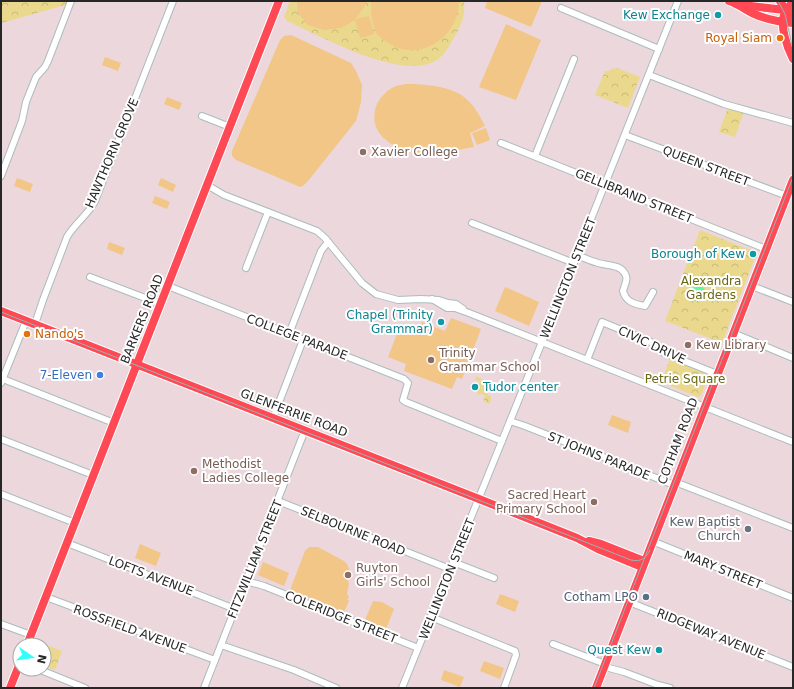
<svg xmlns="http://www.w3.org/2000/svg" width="794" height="689" viewBox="0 0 794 689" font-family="'DejaVu Sans',sans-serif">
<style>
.park{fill:url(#park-crowns)}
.pitch{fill:#f2c686}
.water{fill:url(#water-waves)}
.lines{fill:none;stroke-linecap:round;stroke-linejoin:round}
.minor-casing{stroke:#abbdbd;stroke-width:8}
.major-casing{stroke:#fff;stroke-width:10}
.minor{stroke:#fff;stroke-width:6}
.major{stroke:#ff4955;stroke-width:8}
.tram{stroke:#99b4b4;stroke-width:1}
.culture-dot{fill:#0f9aa8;stroke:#fff;stroke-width:1.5}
.food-dot{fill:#e8710a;stroke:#fff;stroke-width:1.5}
.education-dot{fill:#8d6e63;stroke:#fff;stroke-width:1.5}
.shop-dot{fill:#3f7fe0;stroke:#fff;stroke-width:1.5}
.worship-dot{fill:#6b7280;stroke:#fff;stroke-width:1.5}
.service-dot{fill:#5c6f8a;stroke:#fff;stroke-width:1.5}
.labels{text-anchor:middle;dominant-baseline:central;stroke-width:4;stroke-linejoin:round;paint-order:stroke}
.culture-label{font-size:12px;fill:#0d838f;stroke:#fff;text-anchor:end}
.food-label{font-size:12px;fill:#c56008;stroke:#fff;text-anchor:end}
.education-label{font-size:12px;fill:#785e54;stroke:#fff;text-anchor:start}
.street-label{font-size:12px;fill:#272727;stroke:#fff}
.park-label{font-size:12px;fill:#6a6711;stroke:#fff}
.shop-label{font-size:12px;fill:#366cbe;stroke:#fff;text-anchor:end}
.worship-label{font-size:12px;fill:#5b616d;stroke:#fff;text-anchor:end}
.service-label{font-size:12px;fill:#4e5e75;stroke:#fff;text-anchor:end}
</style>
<defs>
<pattern id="park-crowns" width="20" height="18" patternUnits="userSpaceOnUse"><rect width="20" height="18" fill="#ead98c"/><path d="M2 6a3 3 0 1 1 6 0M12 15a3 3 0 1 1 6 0" fill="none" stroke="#c9ba79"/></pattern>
<pattern id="water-waves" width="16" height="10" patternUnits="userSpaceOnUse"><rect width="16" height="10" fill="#5dfba1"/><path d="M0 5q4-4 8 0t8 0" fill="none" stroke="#51d78b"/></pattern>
</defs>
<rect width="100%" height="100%" fill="#ecd7dc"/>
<g class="park">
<polygon points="1,1 80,1 1,23"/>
<path d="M290,1H464C466,16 460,28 452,41C448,48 444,55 437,60C401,82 321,36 287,21L284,17Z"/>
<polygon points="617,68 640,77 628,108 595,95 605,71 609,71 611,69"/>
<polygon points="728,108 744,112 735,137 719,132"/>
<polygon points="700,230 755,252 756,255 722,343 665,321"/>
<polygon points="670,359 709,375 701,396 698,397 661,382"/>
<polygon points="476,376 486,381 488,395 491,396 490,404 483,401 485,397 484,395 480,394 479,395 477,395 479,391 477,390 480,382 475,380"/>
<polygon points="36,641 62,651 55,670 44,666 44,645 34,645"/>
</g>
<g class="pitch">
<polygon points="297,1 366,1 365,6 355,19 369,16 374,34 360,38 355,20 341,28 324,30 308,25 298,13"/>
<path d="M371,1H459C459,38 418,64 387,42C384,40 379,37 377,34C372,28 371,9 371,1Z"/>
<polygon points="487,1 542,1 531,27 485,8"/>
<polygon points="506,24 541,40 516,100 479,87"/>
<polygon points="291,35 351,63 356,71 362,85 361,102 356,121 308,181 303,186 300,187 236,160 232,156 232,151 280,40 284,36"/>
<polygon points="105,57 121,63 118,71 102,65"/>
<path d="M406,84C423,84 452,86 465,98C474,105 480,116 485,126L470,133L474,147C461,149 448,153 435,154C424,156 408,152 399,148C380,139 369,125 377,104C380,98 387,90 394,87C397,85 402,85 406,84Z"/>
<polygon points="167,97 182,103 179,110 164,104"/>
<polygon points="486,128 490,140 477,145 472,133"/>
<polygon points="17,178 33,184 30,192 14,186"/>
<polygon points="161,178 176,185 173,192 158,185"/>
<polygon points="155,196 170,202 167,209 152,203"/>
<polygon points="109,242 125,248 122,255 107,249"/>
<polygon points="505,287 539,302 529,326 495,311"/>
<polygon points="451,318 481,329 462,379 457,377 452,389 404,371 406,364 388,357 400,326 418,333 422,322 445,331"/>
<polygon points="612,415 631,422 628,433 608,425"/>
<polygon points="140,544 161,553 156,566 135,558"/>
<polygon points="309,547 318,547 344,561 347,564 350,571 347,578 349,584 347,593 349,598 347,599 349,601 344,612 290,590 305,551"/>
<polygon points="263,562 289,573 284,586 258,575"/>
<polygon points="500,594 519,601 515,612 496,604"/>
<polygon points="373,601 382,602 394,609 386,629 365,620"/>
<polygon points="484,661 504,668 500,679 480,671"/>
<polygon points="444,670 464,677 460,687 441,680"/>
</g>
<path class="water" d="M695,284C701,284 704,287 706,292H709L711,290L717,291V300L712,301L709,296H705L702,301H696L693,299V288Z"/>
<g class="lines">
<g class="minor-casing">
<g id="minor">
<polyline points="561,8 659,49"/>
<polyline points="649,75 724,104 793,123"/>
<polyline points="202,116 230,127"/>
<polyline points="625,135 787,196"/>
<polyline points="501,143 766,249"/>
<polyline points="535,156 574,59"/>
<polyline points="1,176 22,121 26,102 36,77 45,67 48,61 71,1"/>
<polyline points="207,185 224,195 317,231 325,238 362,283 376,294 398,300 421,299 439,300 448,303 456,304 463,309"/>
<polyline points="472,223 574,263"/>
<path d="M577,255C584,258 591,261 598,263C608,266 622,264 626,276C628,281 624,286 623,291C626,302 634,304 645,306L653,292"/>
<polyline points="246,268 268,212"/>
<polyline points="90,277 161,304"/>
<polyline points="168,286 404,379 408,383 403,400 406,402 502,441"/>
<polyline points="752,286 793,302"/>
<polyline points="432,299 447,308 455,308 469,313 793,442"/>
<path d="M35,324L43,300L67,237C75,223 88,215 95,201L173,1"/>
<polyline points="733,333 793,358"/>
<polyline points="289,334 321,251 328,242"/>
<polyline points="587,360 602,322 658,345 662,352 717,374"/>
<polyline points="3,379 114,423"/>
<polyline points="1,383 26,321"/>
<polyline points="273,418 303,340"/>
<polyline points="510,421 525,426 674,485"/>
<polyline points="1,439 93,475"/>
<polyline points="675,482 793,528"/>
<polyline points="1,494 75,523"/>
<polyline points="278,501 450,569"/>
<polyline points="652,541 793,598"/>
<polyline points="67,543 235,609"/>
<polyline points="453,562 494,578"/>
<polyline points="246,581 264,586 418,648"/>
<polyline points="46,597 215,660"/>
<polyline points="629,602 793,667"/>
<polyline points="431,617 515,651 516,655 504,688"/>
<polyline points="1,624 31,635"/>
<polyline points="553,644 605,664 609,668 624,672 658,685 670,688"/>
<polyline points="221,645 294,670 336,688"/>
<polyline points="38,669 85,688"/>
<polyline points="204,688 305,430"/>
<polyline points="402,688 542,342 678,1"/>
</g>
</g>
<g class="major-casing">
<g id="major">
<path d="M729,1C738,4 744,9 752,13C765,19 779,22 793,23"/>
<polyline points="780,1 789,15 793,18"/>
<path d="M793,1C791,5 787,8 785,12C779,25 787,47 793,59"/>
<polyline points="742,5 793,11"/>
<polyline points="1,311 479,499 577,538 598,549 642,567"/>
<polyline points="589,541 601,544 644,561"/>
<polyline points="27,645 279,1"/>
<polyline points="10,688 20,663"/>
<polyline points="596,688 793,180"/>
</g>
</g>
<use href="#minor" class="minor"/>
<use href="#major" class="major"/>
<g class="tram">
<polyline points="778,1 785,14 793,50"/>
<path d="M1,312L631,560C640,562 646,559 650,550"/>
<polyline points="594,688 793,177"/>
</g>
</g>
<g class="culture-dot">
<circle cx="718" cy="15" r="4"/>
<circle cx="753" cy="254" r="4"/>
<circle cx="441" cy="322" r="4"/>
<circle cx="475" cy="387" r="4"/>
<circle cx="659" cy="650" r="4"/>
</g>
<g class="food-dot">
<circle cx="780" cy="38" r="4"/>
<circle cx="27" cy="334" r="4"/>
</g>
<g class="education-dot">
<circle cx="363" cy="152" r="4"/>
<circle cx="688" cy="345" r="4"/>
<circle cx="431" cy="360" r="4"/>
<circle cx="194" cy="471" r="4"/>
<circle cx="594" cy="502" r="4"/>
<circle cx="348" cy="575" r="4"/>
</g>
<circle class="shop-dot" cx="100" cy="375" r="4"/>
<circle class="worship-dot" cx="748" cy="529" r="4"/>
<circle class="service-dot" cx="646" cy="597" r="4"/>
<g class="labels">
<g class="culture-label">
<text x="710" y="15">Kew Exchange</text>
<text x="745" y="254">Borough of Kew</text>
<text x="433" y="315">Chapel (Trinity<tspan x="433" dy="14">Grammar)</tspan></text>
<text x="483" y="387" text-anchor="start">Tudor center</text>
<text x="651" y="650">Quest Kew</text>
</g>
<g class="food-label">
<text x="772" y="38">Royal Siam</text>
<text x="35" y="334" text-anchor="start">Nando's</text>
</g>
<g class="education-label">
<text x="371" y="152">Xavier College</text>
<text x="696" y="345">Kew Library</text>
<text x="439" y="353">Trinity<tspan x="439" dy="14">Grammar School</tspan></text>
<text x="202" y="464">Methodist<tspan x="202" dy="14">Ladies College</tspan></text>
<text x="586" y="495" text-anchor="end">Sacred Heart<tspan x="586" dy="14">Primary School</tspan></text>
<text x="356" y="568">Ruyton<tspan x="356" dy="14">Girls' School</tspan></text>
</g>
<g class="street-label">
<text transform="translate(112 153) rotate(-67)">HAWTHORN GROVE</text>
<text transform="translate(706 166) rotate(21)">QUEEN STREET</text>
<text transform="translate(634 196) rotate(22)">GELLIBRAND STREET</text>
<text transform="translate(568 278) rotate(-68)">WELLINGTON STREET</text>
<text transform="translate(142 319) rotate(-68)">BARKERS ROAD</text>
<text transform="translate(297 337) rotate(21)">COLLEGE PARADE</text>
<text transform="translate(652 345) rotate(25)">CIVIC DRIVE</text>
<text transform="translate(294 413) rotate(21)">GLENFERRIE ROAD</text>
<text transform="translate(678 441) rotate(-69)">COTHAM ROAD</text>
<text transform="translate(599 456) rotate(22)">ST JOHNS PARADE</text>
<text transform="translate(353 531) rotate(22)">SELBOURNE ROAD</text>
<text transform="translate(255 559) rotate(-68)">FITZWILLIAM STREET</text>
<text transform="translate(723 570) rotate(22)">MARY STREET</text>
<text transform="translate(151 576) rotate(21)">LOFTS AVENUE</text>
<text transform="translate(447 579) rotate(-68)">WELLINGTON STREET</text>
<text transform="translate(341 617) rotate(22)">COLERIDGE STREET</text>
<text transform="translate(130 629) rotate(20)">ROSSFIELD AVENUE</text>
<text transform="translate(711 634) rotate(22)">RIDGEWAY AVENUE</text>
</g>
<g class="park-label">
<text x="711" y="281">Alexandra<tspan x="711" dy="14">Gardens</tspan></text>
<text x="685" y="379">Petrie Square</text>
</g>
<g class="shop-label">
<text x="92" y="375">7-Eleven</text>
</g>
<g class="worship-label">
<text x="740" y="522">Kew Baptist<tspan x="740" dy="14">Church</tspan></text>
</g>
<g class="service-label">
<text x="638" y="597">Cotham LPO</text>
</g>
</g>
<rect width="794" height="689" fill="none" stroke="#272727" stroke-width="4"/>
<g transform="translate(32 657) rotate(103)"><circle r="19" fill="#ffffff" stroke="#a9a9a9"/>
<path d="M0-3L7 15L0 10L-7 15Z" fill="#31fffb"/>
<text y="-6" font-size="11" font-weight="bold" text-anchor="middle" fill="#272727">N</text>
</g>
</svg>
